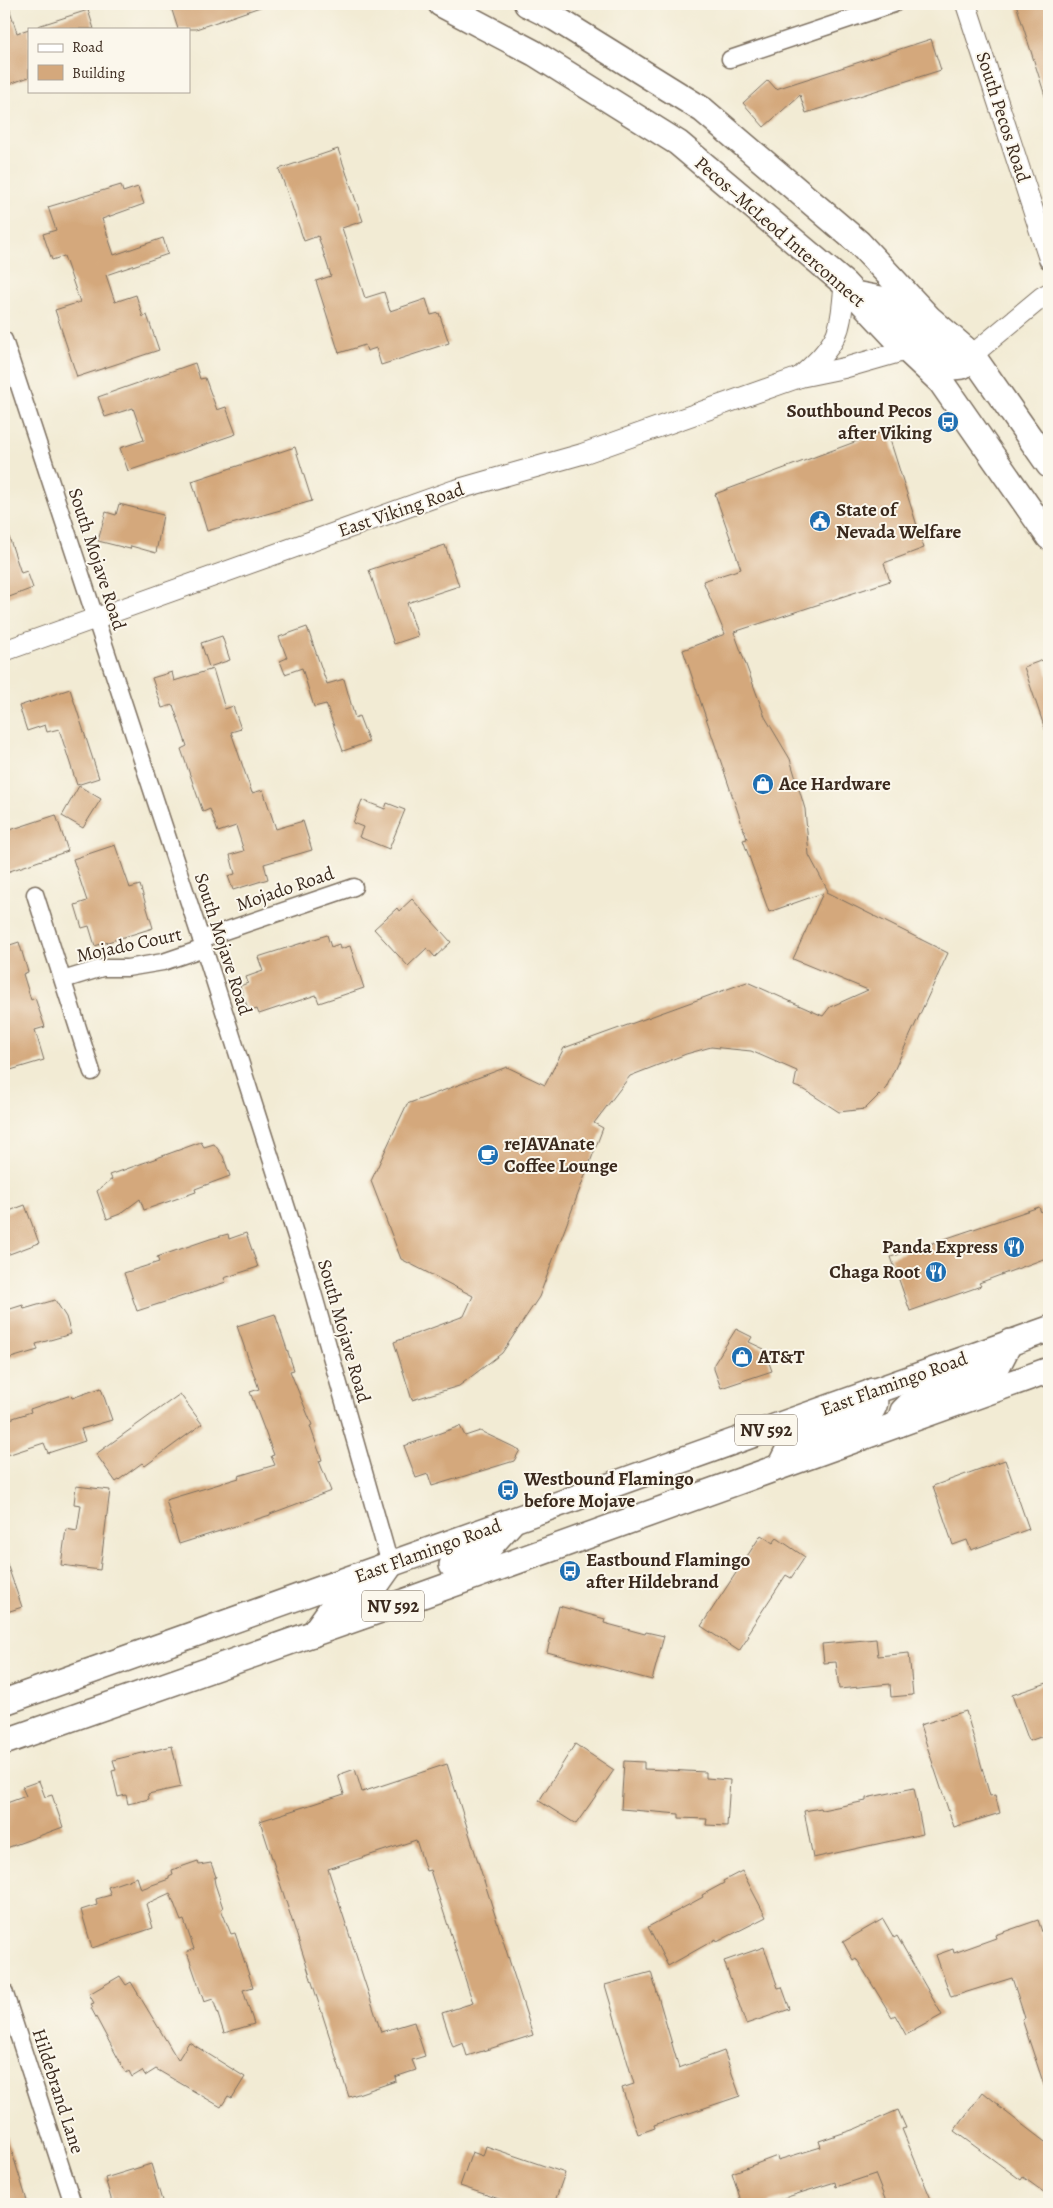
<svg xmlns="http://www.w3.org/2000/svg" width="1053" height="2208" viewBox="0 0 1053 2208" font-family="Alegreya,serif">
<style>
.building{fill:#d4a87c}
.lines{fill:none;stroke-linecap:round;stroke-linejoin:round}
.minor-casing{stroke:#7b6e5e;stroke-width:19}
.tertiary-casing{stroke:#7b6e5e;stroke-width:22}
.primary-casing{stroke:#7b6e5e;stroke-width:28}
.minor{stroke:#fff;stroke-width:16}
.tertiary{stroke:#fff;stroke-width:20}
.primary{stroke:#fff;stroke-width:25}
.labels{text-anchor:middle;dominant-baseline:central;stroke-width:4;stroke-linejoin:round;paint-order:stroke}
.shield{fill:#fbf7ec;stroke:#75685c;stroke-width:1}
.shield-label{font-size:18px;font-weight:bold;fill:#3b2a1e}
.street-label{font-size:19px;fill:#3b2a1e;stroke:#fbf7ec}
.poi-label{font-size:19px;font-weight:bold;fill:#3b2a1e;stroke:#fbf7ec;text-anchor:start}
</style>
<rect width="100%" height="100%" fill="#fbf7ec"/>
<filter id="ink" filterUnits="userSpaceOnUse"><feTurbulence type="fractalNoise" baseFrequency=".02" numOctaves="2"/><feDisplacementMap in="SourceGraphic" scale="10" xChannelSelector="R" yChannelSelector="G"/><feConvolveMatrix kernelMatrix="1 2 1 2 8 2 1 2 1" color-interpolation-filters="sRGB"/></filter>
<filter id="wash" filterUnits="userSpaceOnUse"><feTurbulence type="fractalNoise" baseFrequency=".0096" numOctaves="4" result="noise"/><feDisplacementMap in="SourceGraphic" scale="20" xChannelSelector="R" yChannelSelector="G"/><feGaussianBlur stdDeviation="1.12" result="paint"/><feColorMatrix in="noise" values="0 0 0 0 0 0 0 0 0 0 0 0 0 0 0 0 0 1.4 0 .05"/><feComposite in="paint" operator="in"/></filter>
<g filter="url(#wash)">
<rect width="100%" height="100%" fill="#f2ebd4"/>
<g id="blocks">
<g class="building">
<polygon points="4,4 8,4 17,33 29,29 29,77 4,86"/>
<polygon points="170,4 263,4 263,6 196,29 178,29"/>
<polygon points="1016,4 1049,4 1049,101 1047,102"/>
<polygon points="88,10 94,29 39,29 38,26"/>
<polygon points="931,39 941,70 806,113 800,95 764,127 743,103 768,80 776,89"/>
<polygon points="338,149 363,221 342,228 365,298 384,292 390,311 426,299 431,315 439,313 449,343 381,365 376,348 367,351 365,345 339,353 316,281 331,276 318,236 304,241 279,169"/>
<polygon points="121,185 123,192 138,187 144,204 102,219 114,255 163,238 168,254 106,275 115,302 136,295 143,317 147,315 159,350 77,377 55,310 80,302 64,256 52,260 43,234 56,230 48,207"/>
<polygon points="195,363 200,379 205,378 217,410 226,407 236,434 128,471 120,448 144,440 133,408 105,417 98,397"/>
<polygon points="887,430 924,548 884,563 890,581 734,632 765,717 790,759 805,809 809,855 828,891 826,892 948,953 886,1088 865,1109 839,1112 805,1090 794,1086 797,1071 751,1051 711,1047 686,1054 630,1076 594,1123 603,1128 539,1297 502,1353 459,1386 412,1400 394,1342 464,1316 473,1296 401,1259 371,1181 407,1104 507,1067 545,1085 564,1048 747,982 823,1016 830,1007 868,990 793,959 823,893 769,912 743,840 747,839 683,650 725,634 703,581 741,569 715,494"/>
<polygon points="295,447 312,501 207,531 192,481"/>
<polygon points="119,504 163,515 156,553 131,546 130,549 98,541 106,512 116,515"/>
<polygon points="6,528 21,573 27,571 33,588 4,599 4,529"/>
<polygon points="445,545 459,586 407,603 418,636 394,644 369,570"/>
<polygon points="307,627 327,684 344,679 355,718 359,716 369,742 343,751 326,704 314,707 302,668 285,674 280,661 287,658 279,637"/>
<polygon points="222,636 230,660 209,667 201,643"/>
<polygon points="1043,660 1049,678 1049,735 1047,735 1024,667"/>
<polygon points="213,669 225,709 233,706 241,729 231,732 252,793 263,790 276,829 303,821 312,850 264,864 268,879 233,890 228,876 235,874 230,855 244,851 236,826 218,832 210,809 203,812 181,749 187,746 173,705 162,708 152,678 172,672 174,681"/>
<polygon points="70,689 99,778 77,785 59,729 47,732 45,725 27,731 19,706"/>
<polygon points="79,786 101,799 83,828 62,816"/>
<polygon points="362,800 385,809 387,803 405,810 389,849 359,837 363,827 353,823"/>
<polygon points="56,815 68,851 4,873 4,832"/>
<polygon points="115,845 130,888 140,885 153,928 95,946 89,926 82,928 75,905 87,901 73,859"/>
<polygon points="412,899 451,942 435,957 427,948 408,966 374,929 397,908 399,911"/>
<polygon points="327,935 331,947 339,944 340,949 350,946 364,988 319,1003 316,995 259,1014 257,1009 249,1012 240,986 248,983 246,977 263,971 258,957"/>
<polygon points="19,942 28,972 23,974 31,1000 35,998 45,1027 35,1030 44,1060 4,1072 4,947"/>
<polygon points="201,1142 204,1147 214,1144 223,1156 230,1176 195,1189 196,1192 144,1210 140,1199 120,1214 107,1219 97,1191 112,1179 110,1175"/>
<polygon points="25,1205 39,1243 4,1256 4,1213"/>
<polygon points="1039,1207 1041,1212 1049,1210 1049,1257 979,1283 981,1286 910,1311 891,1257"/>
<polygon points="246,1233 258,1267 224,1278 226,1282 137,1311 124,1273 159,1262 157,1257 210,1239 228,1234 229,1239"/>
<polygon points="55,1300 66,1317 71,1334 36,1344 38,1350 4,1360 4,1311 23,1305 24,1309"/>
<polygon points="275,1314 294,1370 290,1371 312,1425 310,1426 322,1460 319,1461 331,1491 270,1514 270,1515 179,1544 166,1500 239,1478 238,1476 275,1465 271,1456 274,1455 250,1392 259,1389 237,1326"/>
<polygon points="736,1329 752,1337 749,1342 764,1349 772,1371 721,1388 714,1369 714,1364"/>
<polygon points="101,1388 112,1420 81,1429 85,1441 48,1453 44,1443 4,1456 4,1421 31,1412 30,1409 71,1395 72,1398"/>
<polygon points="180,1394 202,1424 145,1466 142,1463 116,1482 96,1454"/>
<polygon points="460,1426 465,1436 480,1431 520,1450 514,1461 432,1486 428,1474 416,1478 404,1446"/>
<polygon points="1005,1460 1029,1529 971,1550 967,1540 953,1545 933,1486"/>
<polygon points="76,1486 110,1490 100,1570 61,1565 66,1529 77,1531 81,1505 74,1504"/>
<polygon points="761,1535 773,1543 777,1538 805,1557 791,1578 786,1575 747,1634 749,1636 739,1651 701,1626"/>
<polygon points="6,1561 22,1607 4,1613 4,1562"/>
<polygon points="559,1606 605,1619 604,1623 645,1634 646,1632 664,1636 652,1680 547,1652"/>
<polygon points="876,1639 878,1656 909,1653 913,1695 891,1697 890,1684 839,1689 836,1662 824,1663 822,1644"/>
<polygon points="1047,1683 1049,1691 1049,1734 1029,1741 1012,1695"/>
<polygon points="966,1711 990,1796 995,1795 1000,1813 954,1827 920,1725"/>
<polygon points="575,1744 614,1770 576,1824 539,1801"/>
<polygon points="172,1746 181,1787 148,1794 149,1799 128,1804 126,1795 118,1797 112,1771 116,1770 113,1760"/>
<polygon points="624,1761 644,1762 644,1769 706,1772 706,1778 730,1780 727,1826 706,1825 707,1819 679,1818 679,1814 621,1809"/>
<polygon points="447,1764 533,2035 467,2056 463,2043 453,2047 442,2013 473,2003 430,1870 426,1871 416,1840 328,1869 381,2032 414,2022 425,2056 412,2060 416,2070 395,2077 396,2081 349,2097 260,1821 344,1794 338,1775 355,1769 362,1792"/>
<polygon points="39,1781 45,1797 52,1795 63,1827 4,1849 4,1804 26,1796 22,1787"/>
<polygon points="914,1788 923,1834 813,1858 804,1811 821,1808 822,1810 866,1801 866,1798"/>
<polygon points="198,1861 199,1865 211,1863 216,1877 214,1878 215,1884 223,1908 221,1909 231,1934 235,1933 253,1987 243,1990 254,2024 224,2033 213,1999 204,2002 187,1952 194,1949 184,1920 181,1921 170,1893 146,1904 153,1928 92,1948 81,1910 97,1905 96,1899 111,1895 108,1887 137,1877 141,1889 169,1879 169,1877 173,1875 172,1870"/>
<polygon points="742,1871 766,1917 717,1942 716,1939 668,1966 648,1927 703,1897 702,1895 724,1883 723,1881"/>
<polygon points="883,1919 894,1938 897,1936 942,2015 906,2035 895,2015 892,2017 856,1958 853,1960 843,1942"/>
<polygon points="1038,1920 1049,1952 1049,2091 1046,2091 1022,2019 1025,2018 1012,1978 951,1997 936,1955 953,1949 954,1953 996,1938 995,1935"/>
<polygon points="764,1947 778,1988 782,1987 790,2009 746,2024 724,1961"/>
<polygon points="651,1972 679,2068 724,2051 740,2096 654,2125 655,2128 638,2134 622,2088 634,2084 605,1985"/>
<polygon points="120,1976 126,1985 131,1982 178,2060 189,2042 245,2077 232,2098 228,2096 221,2107 156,2069 145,2076 142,2071 132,2077 129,2071 126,2073 91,2008 93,2007 91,2004 94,2003 89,1994"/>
<polygon points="983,2092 999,2105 998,2106 1049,2145 1049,2196 1023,2177 1021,2180 954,2131"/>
<polygon points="898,2110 906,2128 902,2129 933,2204 887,2204 875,2174 836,2187 835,2182 765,2204 742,2204 732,2173 777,2156 778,2160 821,2147 819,2141 855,2129"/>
<polygon points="7,2136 28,2204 4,2204 4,2137"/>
<polygon points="486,2146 565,2173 554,2204 514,2204 460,2186 472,2152 483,2156"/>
<polygon points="151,2164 163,2204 120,2204 119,2200 112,2202 105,2178"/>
</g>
</g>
</g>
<g filter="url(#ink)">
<use href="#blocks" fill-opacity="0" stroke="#7b6e5e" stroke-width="1"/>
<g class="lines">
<g class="minor-casing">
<g id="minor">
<polyline points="730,59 894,4"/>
<polyline points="4,340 201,939 306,1268 390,1564"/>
<polyline points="35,894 92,1072"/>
<polyline points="201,939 354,887"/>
<polyline points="63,980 102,968 127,968 163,962 204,948"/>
<polyline points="4,1991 73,2204"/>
</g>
</g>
<g class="tertiary-casing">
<g id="tertiary">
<polyline points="966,4 1049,259"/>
<polyline points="972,355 1042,297 1049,293"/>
<path d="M800,377C813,365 828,352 836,335C843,320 842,301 845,284"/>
<polyline points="4,651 455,490 582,454 800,377 844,368 907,350"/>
</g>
</g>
<g class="primary-casing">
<g id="primary">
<polyline points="441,4 534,53 678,143 845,284 907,350 941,382 1049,537"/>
<polyline points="527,4 555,18 703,110 859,243 929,318 972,355 1049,465"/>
<polyline points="854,294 886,300 922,334 952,367 962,366 972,355"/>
<polyline points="899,1424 903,1411 916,1398 997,1367 1010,1342"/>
<path d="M781,1464L791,1444L869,1413C876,1406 876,1401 873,1391"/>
<polyline points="452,1565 483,1554 511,1523"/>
<polyline points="313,1634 334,1605 362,1594 377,1584 389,1567"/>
<polyline points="4,1702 1049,1329"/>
<polyline points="4,1742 406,1601 1049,1370"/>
</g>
</g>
<use href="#minor" class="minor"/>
<use href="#tertiary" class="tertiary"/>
<use href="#primary" class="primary"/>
</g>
</g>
<defs>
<g id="bus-disc" transform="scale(1.125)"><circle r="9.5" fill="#1f6fb2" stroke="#fbf7ec"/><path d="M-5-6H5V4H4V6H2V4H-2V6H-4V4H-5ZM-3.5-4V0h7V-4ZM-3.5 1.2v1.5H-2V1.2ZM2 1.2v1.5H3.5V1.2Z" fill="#fff"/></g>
<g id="civic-disc" transform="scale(1.125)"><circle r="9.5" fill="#1f6fb2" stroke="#fbf7ec"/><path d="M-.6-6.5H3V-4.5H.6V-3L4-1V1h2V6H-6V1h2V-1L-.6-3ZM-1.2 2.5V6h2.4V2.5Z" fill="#fff"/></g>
<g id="shop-disc" transform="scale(1.125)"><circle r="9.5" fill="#1f6fb2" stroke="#fbf7ec"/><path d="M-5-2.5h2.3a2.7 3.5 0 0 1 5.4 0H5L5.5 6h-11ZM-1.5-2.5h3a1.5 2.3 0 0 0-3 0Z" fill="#fff"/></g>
<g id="cafe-disc" transform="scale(1.125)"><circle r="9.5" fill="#1f6fb2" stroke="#fbf7ec"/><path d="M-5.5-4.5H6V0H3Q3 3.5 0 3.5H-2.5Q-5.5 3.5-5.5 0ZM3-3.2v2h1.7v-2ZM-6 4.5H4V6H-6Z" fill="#fff"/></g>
<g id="restaurant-disc" transform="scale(1.125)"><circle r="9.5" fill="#1f6fb2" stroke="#fbf7ec"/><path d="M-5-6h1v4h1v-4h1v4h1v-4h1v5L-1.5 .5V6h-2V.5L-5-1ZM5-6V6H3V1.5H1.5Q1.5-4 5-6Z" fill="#fff"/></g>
</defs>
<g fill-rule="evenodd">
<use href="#bus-disc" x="948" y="422"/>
<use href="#civic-disc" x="820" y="521"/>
<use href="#shop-disc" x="763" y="784"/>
<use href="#cafe-disc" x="488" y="1155"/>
<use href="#restaurant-disc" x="1014" y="1247"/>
<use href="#restaurant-disc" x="936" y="1272"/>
<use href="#shop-disc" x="742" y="1357"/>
<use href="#bus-disc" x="508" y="1490"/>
<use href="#bus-disc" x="570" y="1571"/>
</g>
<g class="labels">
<g class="shield">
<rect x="735" y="1414.5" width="62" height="31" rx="4"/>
<rect x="362" y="1590.5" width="62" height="31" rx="4"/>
</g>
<g class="shield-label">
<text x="766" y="1430">NV 592</text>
<text x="393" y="1606">NV 592</text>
</g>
<g class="street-label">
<text transform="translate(1003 117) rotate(72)">South Pecos Road</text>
<text transform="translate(780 232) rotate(41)">Pecos–McLeod Interconnect</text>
<text transform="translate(401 510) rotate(-19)">East Viking Road</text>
<text transform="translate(97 559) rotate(72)">South Mojave Road</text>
<text transform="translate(285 889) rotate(-19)">Mojado Road</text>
<text transform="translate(223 944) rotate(72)">South Mojave Road</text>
<text transform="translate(129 945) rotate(-12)">Mojado Court</text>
<text transform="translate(344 1331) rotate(74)">South Mojave Road</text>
<text transform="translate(894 1384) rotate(-20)">East Flamingo Road</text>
<text transform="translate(428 1551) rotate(-20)">East Flamingo Road</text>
<text transform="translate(58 2091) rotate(72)">Hildebrand Lane</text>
</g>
<g class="poi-label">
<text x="932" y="411" text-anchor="end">Southbound Pecos<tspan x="932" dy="22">after Viking</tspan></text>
<text x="836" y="510">State of<tspan x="836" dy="22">Nevada Welfare</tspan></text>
<text x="779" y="784">Ace Hardware</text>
<text x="504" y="1144">reJAVAnate<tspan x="504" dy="22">Coffee Lounge</tspan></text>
<text x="998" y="1247" text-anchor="end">Panda Express</text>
<text x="920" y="1272" text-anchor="end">Chaga Root</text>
<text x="758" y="1357">AT&amp;T</text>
<text x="524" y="1479">Westbound Flamingo<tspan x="524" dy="22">before Mojave</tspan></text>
<text x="586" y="1560">Eastbound Flamingo<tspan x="586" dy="22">after Hildebrand</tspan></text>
</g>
</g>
<rect width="1053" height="2208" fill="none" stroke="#fbf7ec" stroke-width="20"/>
<rect x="28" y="28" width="162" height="65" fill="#fbf7ec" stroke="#aea59a"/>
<rect x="38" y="44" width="25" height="8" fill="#ffffff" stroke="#aea59a"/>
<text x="72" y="52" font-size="15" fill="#3b2a1e">Road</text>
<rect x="38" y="65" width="25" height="15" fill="#d4a87c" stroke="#aea59a"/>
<text x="72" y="78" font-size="15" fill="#3b2a1e">Building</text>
</svg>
